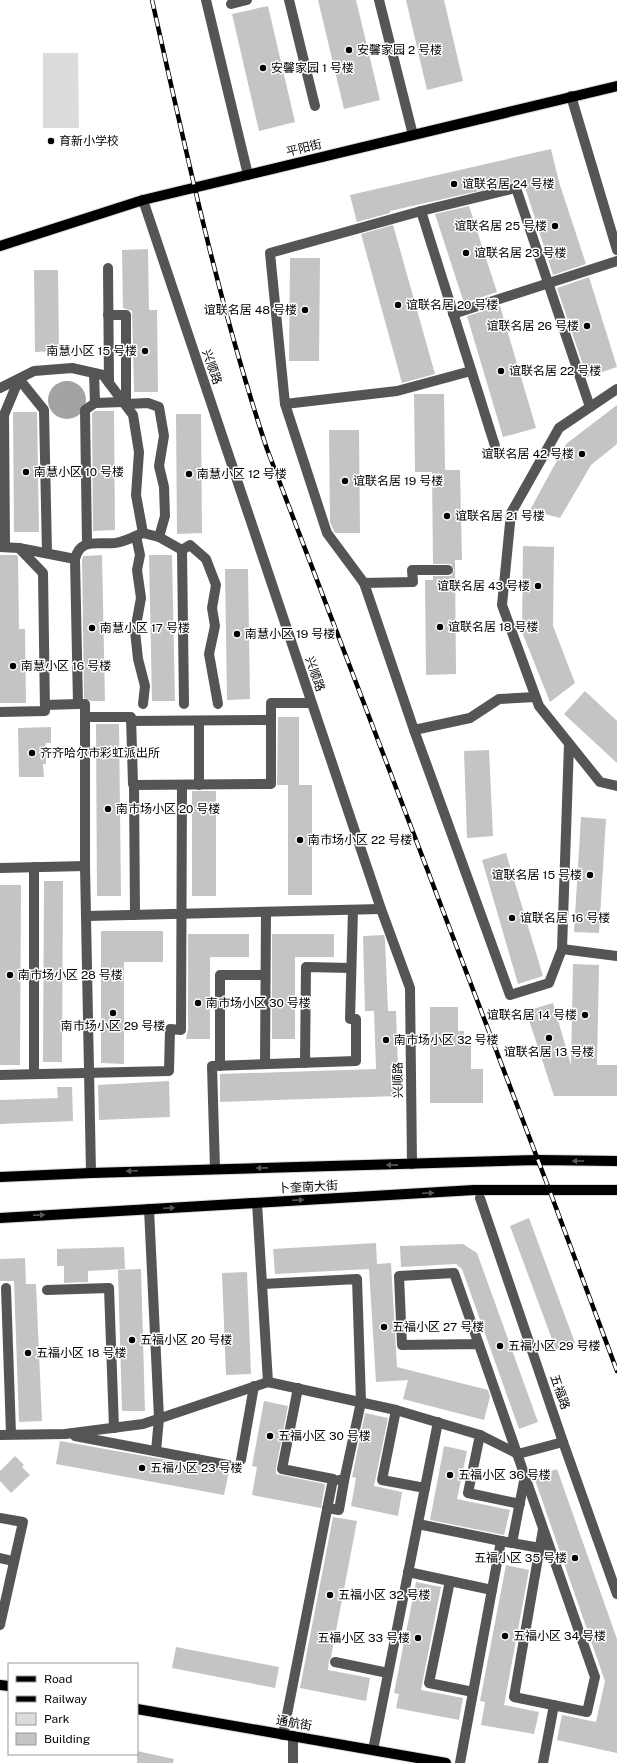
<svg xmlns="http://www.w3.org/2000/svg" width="617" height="1763" viewBox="0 0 617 1763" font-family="'Public Sans','Noto Sans SC',sans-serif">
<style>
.green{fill:#dcdcdc}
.water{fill:#a3a3a3}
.building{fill:#c4c4c4}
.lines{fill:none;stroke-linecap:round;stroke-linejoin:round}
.major-casing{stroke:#dbdbdb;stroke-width:12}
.minor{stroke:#555;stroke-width:10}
.major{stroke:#000;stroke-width:10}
.rail-casing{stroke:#000;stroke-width:4.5}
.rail{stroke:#fff;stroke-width:3;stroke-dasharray:9;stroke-linecap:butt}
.oneway{fill:#595959}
.poi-dot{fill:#000;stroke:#fff;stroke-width:1.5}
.labels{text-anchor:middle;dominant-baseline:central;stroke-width:3;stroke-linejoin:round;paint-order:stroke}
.poi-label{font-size:12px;fill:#000;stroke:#fff;text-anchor:start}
.street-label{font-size:12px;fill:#000;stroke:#fff}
</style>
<rect width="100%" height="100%" fill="#fff"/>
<polygon class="green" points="43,53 78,53 79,128 43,128"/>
<circle class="water" cx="67" cy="400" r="19"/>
<g class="building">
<polygon points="318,0 356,0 380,100 344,109"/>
<polygon points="406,0 444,0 463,81 427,90"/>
<polygon points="268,6 295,122 259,131 232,14"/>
<polygon points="551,149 559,182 586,264 553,275 523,181 390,211 390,213 357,222 356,219 350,195"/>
<polygon points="469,206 497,292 464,303 435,214"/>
<polygon points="393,225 435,374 402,383 361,234"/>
<polygon points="148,249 149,310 157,310 158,392 134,392 132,311 123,308 122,250"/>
<polygon points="290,258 320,258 319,361 289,361"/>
<polygon points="34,270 58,270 59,351 35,352"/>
<polygon points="589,277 617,367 587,377 557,288"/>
<polygon points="500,306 536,428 503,437 467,316"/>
<polygon points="414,394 444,394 445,470 460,470 462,560 455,560 456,674 426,675 425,580 433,580 433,576 451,576 454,570 451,564 433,564 432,472 415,472"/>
<polygon points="617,405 617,444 591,465 560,518 530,510 566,444"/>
<polygon points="95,411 114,411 115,530 93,531 92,413"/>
<polygon points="13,412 37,412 39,532 14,532"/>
<polygon points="176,414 201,414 202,533 177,534"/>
<polygon points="329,430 359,430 360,533 335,533 330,522"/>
<polygon points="523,546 554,547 553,626 575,683 550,702 522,632"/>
<polygon points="0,555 17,555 18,557 19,629 25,629 26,703 0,703"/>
<polygon points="102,555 105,701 91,701 84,698 82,560 83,556"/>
<polygon points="149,555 172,555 175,701 152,701"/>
<polygon points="225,569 248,569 250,699 227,700"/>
<polygon points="585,691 617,721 617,763 564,714"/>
<polygon points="278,717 299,717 299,785 312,785 312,895 288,895 288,785 277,785"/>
<polygon points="96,724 119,724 121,896 97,896"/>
<polygon points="51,727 51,743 46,743 46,764 43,764 44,777 19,777 18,728"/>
<polygon points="489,750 493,836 467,838 464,751"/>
<rect x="192" y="791" width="24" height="105"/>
<polygon points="581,817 606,819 599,933 574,932"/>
<polygon points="506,853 543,976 518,984 482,860"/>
<polygon points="44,881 63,881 62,1062 43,1062"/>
<polygon points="0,885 21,885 20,1065 0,1065"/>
<polygon points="101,931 163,931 163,962 124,962 124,1064 101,1063"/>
<polygon points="188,934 249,934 249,957 210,957 210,1039 186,1039 188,1030"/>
<polygon points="272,934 334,934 334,957 295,957 295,1039 272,1039"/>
<polygon points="384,935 385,940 388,1011 396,1011 399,1096 220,1102 220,1074 376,1069 374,1011 365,1011 363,936"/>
<polygon points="573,964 599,965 597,1065 617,1065 617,1096 554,1096 526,1011 553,1003 571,1065"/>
<polygon points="430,1007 458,1007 458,1031 464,1031 464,1041 471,1041 471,1069 483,1069 483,1103 430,1103"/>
<polygon points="169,1081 170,1117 99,1120 98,1085"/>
<polygon points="57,1087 72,1087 73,1121 0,1124 0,1100 58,1098"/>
<polygon points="529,1218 575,1343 556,1350 510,1226"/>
<polygon points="376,1243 377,1264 391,1263 397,1367 488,1390 490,1397 484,1420 403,1399 408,1380 376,1382 369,1269 275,1274 273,1249"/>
<polygon points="463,1244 477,1253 538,1422 519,1429 462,1269 456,1264 401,1267 400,1246"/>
<polygon points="124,1247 125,1269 88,1271 88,1282 64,1283 64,1266 57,1266 57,1249"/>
<polygon points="25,1258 26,1284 36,1284 42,1421 19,1422 14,1281 0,1281 0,1259"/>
<polygon points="141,1269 145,1411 122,1411 118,1270"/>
<polygon points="247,1272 251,1374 226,1375 222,1273"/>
<polygon points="264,1401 288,1406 276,1468 276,1474 325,1484 321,1508 252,1495 257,1467 252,1466"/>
<polygon points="365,1413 388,1418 374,1486 402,1492 398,1516 351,1506 356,1478 352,1477"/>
<polygon points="60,1441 229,1471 224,1495 56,1464"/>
<polygon points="444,1446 467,1451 457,1499 510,1510 504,1535 430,1520"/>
<polygon points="15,1456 24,1465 22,1467 30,1475 11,1493 0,1481 0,1471"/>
<polygon points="557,1469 617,1639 617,1753 557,1740 562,1715 596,1722 605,1681 534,1477"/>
<polygon points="333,1517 357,1521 331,1657 329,1661 328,1670 370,1678 366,1701 300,1688"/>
<polygon points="506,1565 529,1570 504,1705 539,1712 534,1734 481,1725 485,1702 480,1701"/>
<polygon points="416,1582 441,1587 421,1690 463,1698 459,1720 396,1708 399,1694 394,1693"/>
<polygon points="176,1647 279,1667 275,1688 172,1668"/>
<polygon points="137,1751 174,1759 173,1763 137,1763"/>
</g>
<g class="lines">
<g class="major-casing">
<g id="major">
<polyline points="0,246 143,200 617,86"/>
<polyline points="0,1177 91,1173 538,1160 617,1161"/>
<polyline points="0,1218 474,1190 617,1190"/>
<polyline points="0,1685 9,1686"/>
<polyline points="137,1709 446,1763"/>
</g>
</g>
<g class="minor">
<polyline points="206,0 248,175"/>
<polyline points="289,0 315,106"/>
<polyline points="379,0 413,135"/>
<polyline points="231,4 247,0"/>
<polyline points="571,96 617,250"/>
<polyline points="143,200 381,909 410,988 412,1164"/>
<polyline points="421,211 495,446"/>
<polyline points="108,268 109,383"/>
<polyline points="453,314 617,261"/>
<polyline points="108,315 126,315 126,404 148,403 159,407 164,436 159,466 164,487 165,516 159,537 143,533"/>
<polyline points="94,373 95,403 123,402"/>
<path d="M0,388L34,371L72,368L103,375L133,415L139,452L136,495L143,533C135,536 128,540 120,542C102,547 81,535 75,559L78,704H85V866L91,1173"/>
<polyline points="617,389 559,428 511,513 502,605 539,706 600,782 617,786"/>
<polyline points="285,404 397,391 471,371"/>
<polyline points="136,536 140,555 137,570 141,598 135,631 138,659 145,686 143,704"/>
<polyline points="159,537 182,550 184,704"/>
<polyline points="87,543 85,410 95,403"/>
<polyline points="0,547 19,548 43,573 45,711 0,712"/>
<polyline points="5,547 4,415 19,379 44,410 47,553"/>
<polyline points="19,548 75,559"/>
<polyline points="182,550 190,545 206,559 216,585 212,608 215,626 209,654 218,704"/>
<polyline points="448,570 412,570 413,582 364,583 414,730 510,995 549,983 562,949 617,956"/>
<polyline points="364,583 327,533 285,404 270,253 421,211 516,188 590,407"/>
<polyline points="45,705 78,704"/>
<polyline points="85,717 131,717 133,784"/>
<polyline points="131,721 271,720"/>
<polyline points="199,721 199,785"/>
<polyline points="414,730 470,718 499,699 535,697"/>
<polyline points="0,868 85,866"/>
<polyline points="135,915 134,785 271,784 271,703 311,703"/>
<polyline points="87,916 381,909"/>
<polyline points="562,949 569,744"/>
<polyline points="305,1063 306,967 351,968"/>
<polyline points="265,1064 266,912"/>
<polyline points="220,1066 220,975 265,975"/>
<polyline points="34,1074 34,867"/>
<polyline points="0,1075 169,1071 170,1029 181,1030 182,785"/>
<polyline points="215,1169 212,1066 356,1061 356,1019 350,1019 353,910"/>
<polyline points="480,1198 563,1442 617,1594"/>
<polyline points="257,1203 268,1382"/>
<polyline points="149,1209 159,1418 156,1451"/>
<polyline points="263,1284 357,1279 361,1402 344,1481"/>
<polyline points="6,1288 11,1434"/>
<polyline points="47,1290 109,1288 114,1428"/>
<polyline points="479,1344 402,1345 399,1276 454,1273 595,1677 587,1712 514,1697 543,1529"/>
<polyline points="396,1410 382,1480 425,1488"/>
<polyline points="0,1435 65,1434 143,1424 268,1382 396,1410 480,1435 518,1454 563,1442"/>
<polyline points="480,1435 468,1493 520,1504"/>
<polyline points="75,1436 228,1465"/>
<polyline points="241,1460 254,1386"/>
<polyline points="327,1508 339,1510 344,1481 339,1480"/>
<polyline points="0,1518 23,1522 0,1625"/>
<polyline points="418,1524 501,1541"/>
<polyline points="512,1543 525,1476"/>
<polyline points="0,1558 13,1561"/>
<polyline points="408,1572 492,1590"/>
<polyline points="450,1581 429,1683 473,1692"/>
<polyline points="335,1662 388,1673"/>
<polyline points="283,1735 333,1479 282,1469 298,1388"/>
<polyline points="293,1736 293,1763"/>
<polyline points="373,1750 438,1422"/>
<polyline points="460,1763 501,1541 540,1548"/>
<polyline points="543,1763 554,1705"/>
</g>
<use href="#major" class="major"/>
<g class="rail-casing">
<path id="rail" d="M152,0C186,151 218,302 267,449L549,1189L617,1371"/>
</g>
<use href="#rail" class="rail"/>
</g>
<defs><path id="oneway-solid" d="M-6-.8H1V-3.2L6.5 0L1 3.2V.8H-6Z"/></defs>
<g class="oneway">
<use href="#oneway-solid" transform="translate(578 1161) rotate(-180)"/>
<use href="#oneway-solid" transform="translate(392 1165) rotate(179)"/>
<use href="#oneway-solid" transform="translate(262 1168) rotate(179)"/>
<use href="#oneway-solid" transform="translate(132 1171) rotate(178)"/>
<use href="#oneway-solid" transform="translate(428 1193) rotate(-3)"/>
<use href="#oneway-solid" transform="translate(298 1200) rotate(-3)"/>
<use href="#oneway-solid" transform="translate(169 1208) rotate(-3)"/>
<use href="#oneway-solid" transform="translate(39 1215) rotate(-3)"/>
</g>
<g class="poi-dot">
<circle cx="349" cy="50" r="4"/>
<circle cx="263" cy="68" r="4"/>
<circle cx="51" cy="141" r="4"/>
<circle cx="454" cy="184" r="4"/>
<circle cx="555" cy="226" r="4"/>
<circle cx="466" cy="253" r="4"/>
<circle cx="398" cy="305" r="4"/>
<circle cx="305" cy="310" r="4"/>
<circle cx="587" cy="326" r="4"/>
<circle cx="145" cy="351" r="4"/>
<circle cx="501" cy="371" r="4"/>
<circle cx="582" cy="454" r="4"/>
<circle cx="26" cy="472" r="4"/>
<circle cx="189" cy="474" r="4"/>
<circle cx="345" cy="481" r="4"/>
<circle cx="447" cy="516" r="4"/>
<circle cx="538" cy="586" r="4"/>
<circle cx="440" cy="627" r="4"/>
<circle cx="92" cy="628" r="4"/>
<circle cx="237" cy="634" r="4"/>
<circle cx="13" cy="666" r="4"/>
<circle cx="32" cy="753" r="4"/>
<circle cx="108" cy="809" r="4"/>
<circle cx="300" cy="840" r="4"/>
<circle cx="590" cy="875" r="4"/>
<circle cx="512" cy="918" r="4"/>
<circle cx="10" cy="975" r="4"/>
<circle cx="198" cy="1003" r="4"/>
<circle cx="113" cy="1013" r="4"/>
<circle cx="585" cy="1015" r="4"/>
<circle cx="549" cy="1038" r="4"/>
<circle cx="386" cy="1040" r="4"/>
<circle cx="384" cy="1327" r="4"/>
<circle cx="132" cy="1340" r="4"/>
<circle cx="500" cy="1346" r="4"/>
<circle cx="28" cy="1353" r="4"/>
<circle cx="270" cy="1436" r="4"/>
<circle cx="142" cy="1468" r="4"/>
<circle cx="450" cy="1475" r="4"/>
<circle cx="575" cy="1558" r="4"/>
<circle cx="330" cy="1595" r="4"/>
<circle cx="505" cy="1636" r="4"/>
<circle cx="418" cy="1638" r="4"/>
</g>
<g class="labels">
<g class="poi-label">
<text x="357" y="50">安馨家园 2 号楼</text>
<text x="271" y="68">安馨家园 1 号楼</text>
<text x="59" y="141">育新小学校</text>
<text x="462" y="184">谊联名居 24 号楼</text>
<text x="547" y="226" text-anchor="end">谊联名居 25 号楼</text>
<text x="474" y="253">谊联名居 23 号楼</text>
<text x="406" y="305">谊联名居 20 号楼</text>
<text x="297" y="310" text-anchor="end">谊联名居 48 号楼</text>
<text x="579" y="326" text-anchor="end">谊联名居 26 号楼</text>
<text x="137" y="351" text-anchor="end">南慧小区 15 号楼</text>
<text x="509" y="371">谊联名居 22 号楼</text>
<text x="574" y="454" text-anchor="end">谊联名居 42 号楼</text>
<text x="34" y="472">南慧小区 10 号楼</text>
<text x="197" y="474">南慧小区 12 号楼</text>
<text x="353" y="481">谊联名居 19 号楼</text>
<text x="455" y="516">谊联名居 21 号楼</text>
<text x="530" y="586" text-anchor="end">谊联名居 43 号楼</text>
<text x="448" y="627">谊联名居 18 号楼</text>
<text x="100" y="628">南慧小区 17 号楼</text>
<text x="245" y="634">南慧小区 19 号楼</text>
<text x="21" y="666">南慧小区 16 号楼</text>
<text x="40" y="753">齐齐哈尔市彩虹派出所</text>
<text x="116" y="809">南市场小区 20 号楼</text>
<text x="308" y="840">南市场小区 22 号楼</text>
<text x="582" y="875" text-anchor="end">谊联名居 15 号楼</text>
<text x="520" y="918">谊联名居 16 号楼</text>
<text x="18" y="975">南市场小区 28 号楼</text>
<text x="206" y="1003">南市场小区 30 号楼</text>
<text x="577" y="1015" text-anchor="end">谊联名居 14 号楼</text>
<text x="113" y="1026" text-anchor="middle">南市场小区 29 号楼</text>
<text x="394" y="1040">南市场小区 32 号楼</text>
<text x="549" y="1052" text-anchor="middle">谊联名居 13 号楼</text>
<text x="392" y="1327">五福小区 27 号楼</text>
<text x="140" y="1340">五福小区 20 号楼</text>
<text x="508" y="1346">五福小区 29 号楼</text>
<text x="36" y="1353">五福小区 18 号楼</text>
<text x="278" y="1436">五福小区 30 号楼</text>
<text x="150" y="1468">五福小区 23 号楼</text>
<text x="458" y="1475">五福小区 36 号楼</text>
<text x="567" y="1558" text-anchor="end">五福小区 35 号楼</text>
<text x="338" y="1595">五福小区 32 号楼</text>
<text x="513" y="1636">五福小区 34 号楼</text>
<text x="410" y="1638" text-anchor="end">五福小区 33 号楼</text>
</g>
<g class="street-label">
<text transform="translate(304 148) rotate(-14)">平阳街</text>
<text transform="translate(212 367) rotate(71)">兴顺路</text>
<text transform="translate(315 674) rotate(71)">兴顺路</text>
<text transform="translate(398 1080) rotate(-91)">兴顺路</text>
<text transform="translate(308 1187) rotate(-3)">卜奎南大街</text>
<text transform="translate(560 1392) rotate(71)">五福路</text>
<text transform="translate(294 1723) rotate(10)">通航街</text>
</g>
</g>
<rect x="8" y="1663" width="130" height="92" fill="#ffffff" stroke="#999999"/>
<rect x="16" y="1676" width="20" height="6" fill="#000000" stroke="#999999"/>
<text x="44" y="1683" font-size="12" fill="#000000">Road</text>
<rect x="16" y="1696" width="20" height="6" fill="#000000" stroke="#999999"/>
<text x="44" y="1703" font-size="12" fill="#000000">Railway</text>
<rect x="16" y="1713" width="20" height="12" fill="#dcdcdc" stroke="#999999"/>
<text x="44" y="1723" font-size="12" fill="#000000">Park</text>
<rect x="16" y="1733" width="20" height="12" fill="#c4c4c4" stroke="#999999"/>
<text x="44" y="1743" font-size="12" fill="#000000">Building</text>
</svg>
